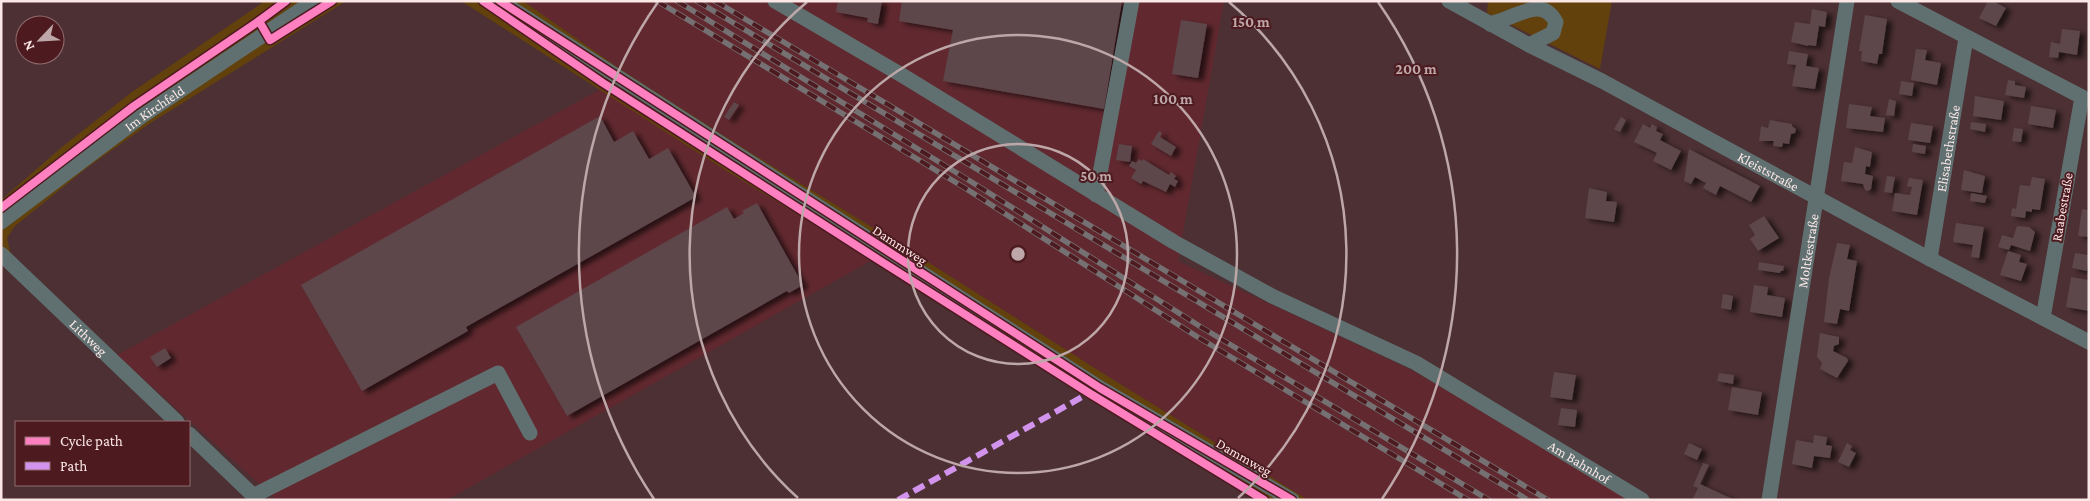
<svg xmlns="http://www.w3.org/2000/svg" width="2090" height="501" viewBox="0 0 2090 501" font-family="'Crimson Pro',serif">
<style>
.built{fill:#61292f}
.green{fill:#62410d}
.building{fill:#5d464b;filter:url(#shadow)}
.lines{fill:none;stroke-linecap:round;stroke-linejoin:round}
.minor{stroke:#607070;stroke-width:15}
.rail-casing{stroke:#757173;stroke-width:5.5}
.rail{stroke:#4c1a1f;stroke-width:4;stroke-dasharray:11;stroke-linecap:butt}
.quiet{stroke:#d193ec;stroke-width:6;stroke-dasharray:12 6;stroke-linecap:butt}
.cycleway-casing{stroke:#4c1a1f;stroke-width:11}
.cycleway{stroke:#ff80c0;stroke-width:8}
.ring{fill:none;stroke:#bea7a8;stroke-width:2.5}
.labels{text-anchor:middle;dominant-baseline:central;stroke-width:4;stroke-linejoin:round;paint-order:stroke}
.street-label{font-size:14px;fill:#fce7e7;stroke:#4c1a1f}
.centre{fill:#bea7a8;stroke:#4c1a1f;stroke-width:2.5}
.ring-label{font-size:15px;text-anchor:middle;font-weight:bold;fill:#bea7a8;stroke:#4c1a1f;stroke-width:4;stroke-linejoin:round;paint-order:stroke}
</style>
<defs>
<filter id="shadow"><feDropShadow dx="5.5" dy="3" stdDeviation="2.5" flood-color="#0009"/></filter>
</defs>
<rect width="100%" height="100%" fill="#4c3033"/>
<g class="built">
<polygon points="523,1 1224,1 1178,261 1411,370 1536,440 1633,500 1308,500 1104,374 901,245 746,150 620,69"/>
<polygon points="601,89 730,173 872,260 447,500 277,500 117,355"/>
</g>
<g class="green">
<polygon points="265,1 346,1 149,124 88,167 15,226 7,238 12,259 1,249 1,200 62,147 132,92"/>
<polygon points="461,1 523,1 620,69 746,150 901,245 1104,374 1308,500 1259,500 1090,400 872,260 730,173"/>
<polygon points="1488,1 1612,1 1600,69 1487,13"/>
</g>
<g class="building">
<polygon points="838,1 882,1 878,24 867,22 868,18 836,12"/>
<polygon points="902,1 1122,1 1104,109 943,81 953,30 899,21"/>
<polygon points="1988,1 1993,1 2006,8 1996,26 1979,18"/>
<polygon points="1812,9 1827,12 1825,27 1819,26 1816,46 1808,45 1808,46 1791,42 1795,22 1810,24"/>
<polygon points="1865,15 1887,19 1882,54 1879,54 1877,64 1861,61 1862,51 1859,51"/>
<polygon points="1181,20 1207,24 1198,78 1172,74"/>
<polygon points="2062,29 2080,31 2077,55 2059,52 2058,58 2049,57 2051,42 2060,44"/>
<polygon points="1916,49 1927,50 1925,60 1941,63 1937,85 1911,80"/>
<polygon points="1789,51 1808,54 1806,66 1819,68 1815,89 1792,86 1796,65 1787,64"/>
<polygon points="2008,80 2015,81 2015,85 2026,87 2024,98 2005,95"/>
<polygon points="1901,81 1914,83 1912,96 1899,94"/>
<polygon points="1975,96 2004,101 2001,120 1973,116"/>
<polygon points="1889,99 1896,101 1894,116 1886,115"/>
<polygon points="734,102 739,105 729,120 724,117"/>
<polygon points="1849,104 1872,107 1870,116 1885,118 1883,132 1846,128"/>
<polygon points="2031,106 2056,110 2053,128 2028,124"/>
<polygon points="600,116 614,142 633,131 649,159 668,148 696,197 466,327 468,331 362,391 301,285"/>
<polygon points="1621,117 1626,120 1620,132 1614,129"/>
<polygon points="1770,120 1792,124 1792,126 1796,129 1795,133 1791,134 1789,144 1783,143 1782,147 1773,146 1774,141 1759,141 1761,126 1768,128"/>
<polygon points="1971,122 1986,124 1985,132 1970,129"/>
<polygon points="1911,123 1933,126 1930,143 1908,140"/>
<polygon points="1643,124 1650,128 1652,124 1657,127 1656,131 1663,134 1660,140 1681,151 1671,170 1653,161 1657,153 1634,142"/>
<polygon points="2014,128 2023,129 2021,142 2012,141"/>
<polygon points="1159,131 1162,133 1160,137 1176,147 1171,156 1151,144"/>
<polygon points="1119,144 1132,146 1130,162 1116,160"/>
<polygon points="1913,144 1926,146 1925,154 1912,152"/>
<polygon points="1855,147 1872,152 1870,167 1866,166 1865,174 1873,176 1871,189 1868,191 1865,190 1863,184 1841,181 1844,162 1852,163"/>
<polygon points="1689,149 1760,186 1751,202 1720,186 1716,195 1703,188 1706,183 1695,177 1691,184 1684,181"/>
<polygon points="1139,159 1142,161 1143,159 1169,175 1171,172 1176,176 1174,179 1178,181 1175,187 1170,184 1166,192 1143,181 1141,184 1131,178 1136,170 1129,166 1132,161 1136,163"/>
<polygon points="1964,170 1985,176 1982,193 1961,190"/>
<polygon points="1887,176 1895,177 1892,193 1884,192"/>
<polygon points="2032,177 2045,179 2040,210 2032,209 2032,212 2026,211 2025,218 2011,216 2012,208 2016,209 2020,185 2030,186"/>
<polygon points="1909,178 1923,180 1917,215 1892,211 1895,193 1910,195 1912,187 1907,186"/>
<polygon points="1589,188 1607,192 1606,201 1617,202 1614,222 1585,218"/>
<polygon points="1971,193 1987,196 1985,203 1970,201"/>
<polygon points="757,203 803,285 789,293 787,291 785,292 567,416 516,327 727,207 734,219 744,213 742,211"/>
<polygon points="2082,209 2089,210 2089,237 2078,236"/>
<polygon points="1764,216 1779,238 1758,251 1750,239 1755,235 1749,225"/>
<polygon points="1956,223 1984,227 1979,258 1971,257 1973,245 1953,242"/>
<polygon points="2017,226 2029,227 2035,232 2030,251 2011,245 2009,250 1998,247 2002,235 2013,238"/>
<polygon points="1837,243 1850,245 1847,259 1857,261 1849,311 1840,309 1837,324 1824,322 1829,278"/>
<polygon points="2008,251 2021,255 2019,262 2027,264 2021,281 2000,275"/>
<polygon points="2075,253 2089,255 2087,271 2072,268"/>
<polygon points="1759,262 1784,266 1783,271 1781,271 1780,273 1758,270"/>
<polygon points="2071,277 2089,280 2089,311 2066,307"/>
<polygon points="1754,285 1768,287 1767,295 1785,298 1782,317 1750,312"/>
<polygon points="1723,294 1733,296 1731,310 1721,308"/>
<polygon points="1820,333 1839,337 1839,344 1834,346 1833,351 1847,358 1848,361 1837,378 1820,369 1822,363 1817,357"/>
<polygon points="165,348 171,358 157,367 150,357"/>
<polygon points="1554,372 1576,375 1572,400 1550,397"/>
<polygon points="1719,373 1734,375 1733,384 1717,381"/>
<polygon points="1732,387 1762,392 1758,415 1728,410"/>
<polygon points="1561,408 1577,410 1575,427 1558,425"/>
<polygon points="1814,435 1827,437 1826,445 1832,446 1830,458 1814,456 1812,468 1792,464 1796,440 1813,443"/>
<polygon points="1689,443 1702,449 1697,460 1684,454"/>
<polygon points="1847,443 1852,446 1850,450 1856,453 1849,467 1838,462"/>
<polygon points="1703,463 1709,465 1700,484 1735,500 1692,500 1698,488 1693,486"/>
</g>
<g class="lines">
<g class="minor">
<polyline points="500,1 1100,388 1292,500"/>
<path id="s1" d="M775,1L905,77L1174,242L1272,296L1416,363L1642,500"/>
<path id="s2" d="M1449,1L1529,45L1602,81L1930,259L2089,342"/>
<polyline points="1898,1 2082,97 2043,318"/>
<path d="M1490,24C1495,22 1501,21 1505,19C1526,11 1544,0 1556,22L1553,33L1529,45"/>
<polyline points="1096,195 1132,1"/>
<path id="s3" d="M1,222L142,116L314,1"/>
<path id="s4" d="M1,254L177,422"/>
<path id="s5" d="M1930,259L1966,38"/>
<polyline points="189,434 258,500"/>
<polyline points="253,496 498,373 530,433"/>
<path id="s6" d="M1769,500L1847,1"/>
</g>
<g class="rail-casing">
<g id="rail">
<polyline points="657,1 965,188 1196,336 1468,500"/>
<polyline points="677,1 970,181 1201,327 1489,500"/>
<polyline points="697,1 1528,500"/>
<polyline points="715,1 1548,500"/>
</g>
</g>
<use href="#rail" class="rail"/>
<polyline class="quiet" points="898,500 1091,392"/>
<g class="cycleway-casing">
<g id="cycleway">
<polyline points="286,1 259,21 270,40 332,1"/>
<polyline points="483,1 603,83 879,260 1089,393 1264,500"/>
<polyline points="500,1 1100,388 1292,500"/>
<polyline points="1,208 134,106 259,21"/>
</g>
</g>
<use href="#cycleway" class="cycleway"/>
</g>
<g class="ring">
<circle cx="1018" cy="254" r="110"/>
<circle cx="1018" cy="254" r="219"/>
<path d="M798 498A329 329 0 0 1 807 2M1229 2A329 329 0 0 1 1238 498"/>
<path d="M654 499A439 439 0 0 1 658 2M1378 2A439 439 0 0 1 1382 499"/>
</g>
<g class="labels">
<g class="street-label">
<text stroke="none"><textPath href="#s3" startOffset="191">Im Kirchfeld</textPath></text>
<text stroke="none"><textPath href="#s5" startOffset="112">Elisabethstraße</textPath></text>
<text stroke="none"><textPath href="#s2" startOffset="362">Kleiststraße</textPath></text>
<text transform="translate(2062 207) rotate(-80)">Raabestraße</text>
<text transform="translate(900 245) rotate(33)">Dammweg</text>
<text stroke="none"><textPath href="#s6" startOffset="252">Moltkestraße</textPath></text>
<text stroke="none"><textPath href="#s4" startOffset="121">Lithweg</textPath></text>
<text transform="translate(1244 457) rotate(30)">Dammweg</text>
<text stroke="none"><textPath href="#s1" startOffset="928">Am Bahnhof</textPath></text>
</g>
</g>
<circle cx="1018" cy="254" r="8" class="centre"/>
<g class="ring-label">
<text x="1251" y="27">150 m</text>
<text x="1416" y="74">200 m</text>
<text x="1173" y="104">100 m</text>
<text x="1096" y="181">50 m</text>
</g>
<rect width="2090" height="501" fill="none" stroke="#fce7e7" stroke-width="5"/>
<rect x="15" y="421" width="175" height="65" fill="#4c1a1f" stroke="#926c6f"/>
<rect x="25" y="437" width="25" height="8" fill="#ff80c0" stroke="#926c6f"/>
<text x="60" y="446" font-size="15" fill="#fce7e7">Cycle path</text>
<rect x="25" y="462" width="25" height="8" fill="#d193ec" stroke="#926c6f"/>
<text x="60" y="471" font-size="15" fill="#fce7e7">Path</text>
<g transform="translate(40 40) rotate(245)"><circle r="24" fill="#4c1a1f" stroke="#926c6f"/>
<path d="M0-4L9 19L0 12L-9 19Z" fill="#bea7a8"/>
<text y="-8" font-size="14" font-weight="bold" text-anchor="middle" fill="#fce7e7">N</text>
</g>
</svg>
